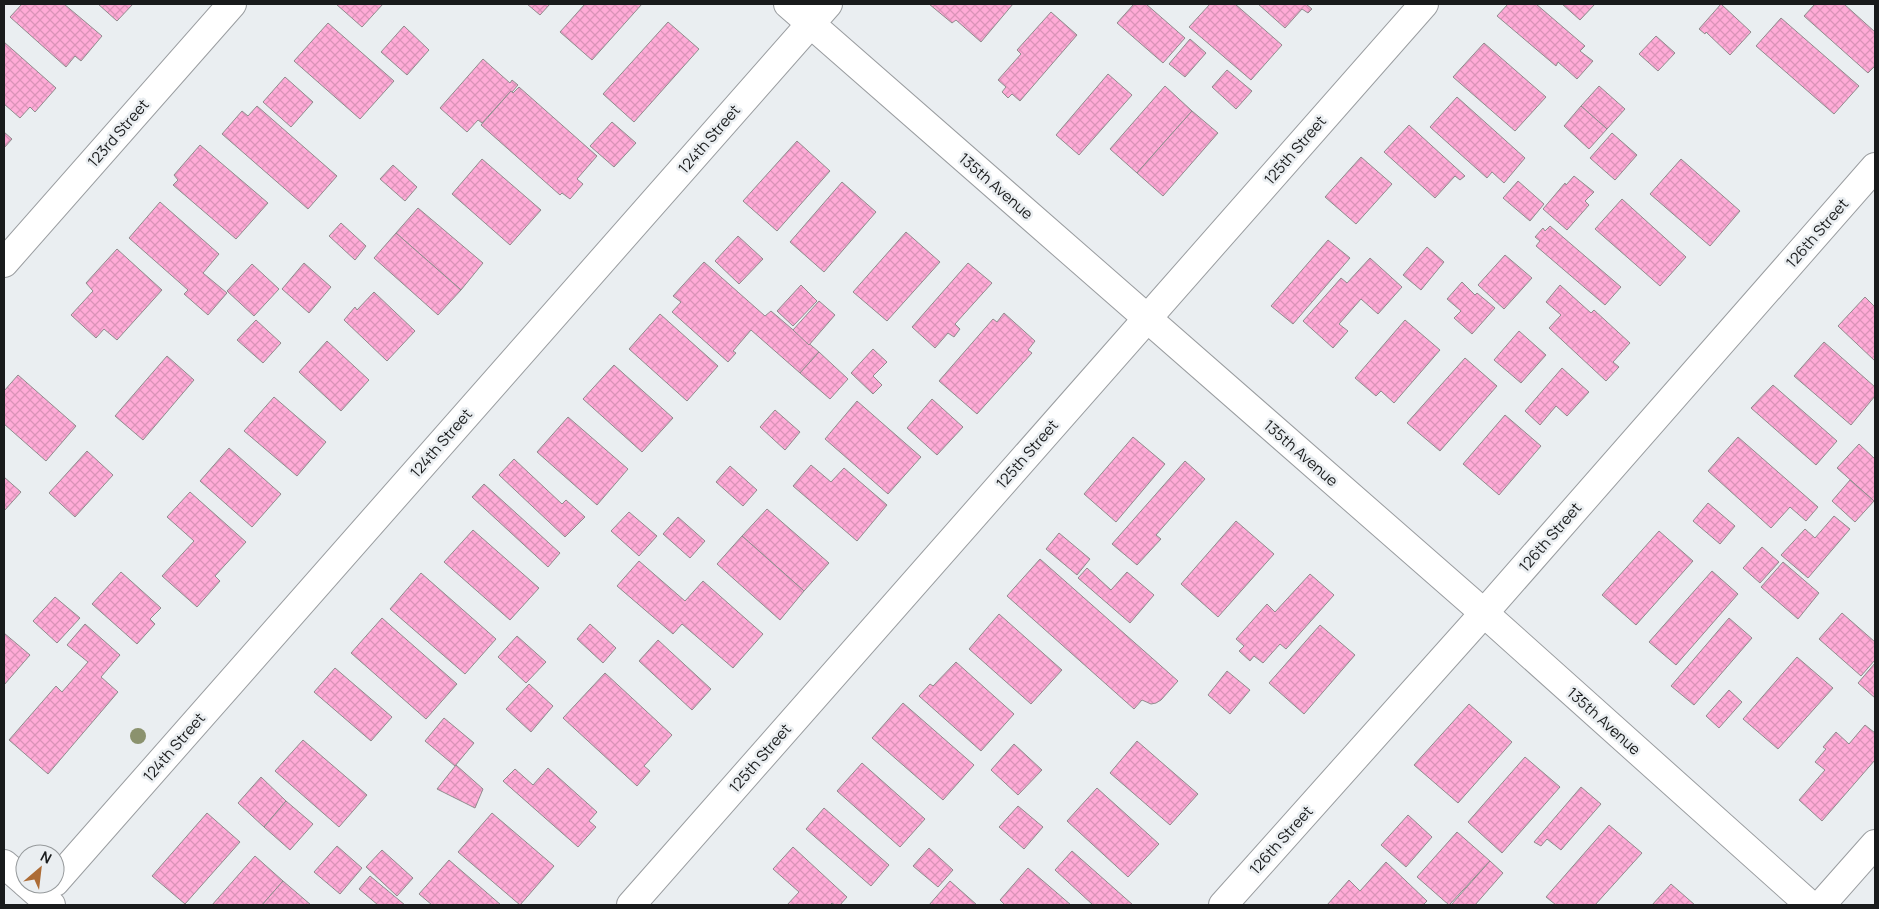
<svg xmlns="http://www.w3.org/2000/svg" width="1879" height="909" viewBox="0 0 1879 909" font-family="Manrope,sans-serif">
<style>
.building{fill:url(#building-cross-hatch);stroke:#918c8e}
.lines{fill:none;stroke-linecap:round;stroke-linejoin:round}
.minor-casing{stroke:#9a9da0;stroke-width:30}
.minor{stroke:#fff;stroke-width:28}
.tree{fill:#8b926e}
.labels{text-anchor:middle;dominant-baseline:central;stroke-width:5;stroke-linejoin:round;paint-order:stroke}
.street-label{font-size:15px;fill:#191b1c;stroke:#eaeef1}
</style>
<defs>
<pattern id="building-cross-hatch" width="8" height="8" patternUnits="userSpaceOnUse" patternTransform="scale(1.25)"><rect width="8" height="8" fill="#ffabd7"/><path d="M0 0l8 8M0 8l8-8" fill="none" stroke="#da93b8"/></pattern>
</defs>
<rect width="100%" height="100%" fill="#eaeef1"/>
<g class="building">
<polygon points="22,4 64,4 102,36 81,61 75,56 66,67 10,17"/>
<polygon points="98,4 133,4 117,21"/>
<polygon points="336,4 383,4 362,27"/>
<polygon points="527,4 550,4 540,15"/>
<polygon points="585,4 642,4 592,60 560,32"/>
<polygon points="929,4 1013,4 981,42 956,20 952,23"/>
<polygon points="1134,4 1146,4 1185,38 1163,63 1117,23"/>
<polygon points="1210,4 1235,4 1282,45 1251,80 1189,27"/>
<polygon points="1258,4 1306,4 1312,9 1308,13 1302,9 1285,28"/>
<polygon points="1508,4 1536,4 1585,46 1580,51 1593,61 1577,79 1558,62 1556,66 1497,16"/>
<polygon points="1562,4 1595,4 1580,20"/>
<polygon points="1721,4 1751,32 1730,55 1706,32 1705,34 1699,29"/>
<polygon points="1815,4 1844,4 1875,32 1875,66 1868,73 1804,16"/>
<polygon points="1051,12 1077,35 1020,101 1012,94 1008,98 1002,92 1006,87 998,80 1021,54 1017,50"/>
<polygon points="1781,18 1859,86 1834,114 1756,46"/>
<polygon points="668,22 699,49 634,122 603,94"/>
<polygon points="328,23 394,81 360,119 294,61"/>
<polygon points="404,26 429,50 407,75 381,52"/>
<polygon points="1656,36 1675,53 1658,71 1639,54"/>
<polygon points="1190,39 1206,53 1185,77 1169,64"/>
<polygon points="4,42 56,88 35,112 30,107 20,118 4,104"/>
<polygon points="1484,43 1546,97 1515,131 1453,77"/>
<polygon points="483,59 510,83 512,80 518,85 512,92 511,91 482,123 478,120 467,132 440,108"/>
<polygon points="1227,70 1252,91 1236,109 1212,87"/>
<polygon points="1108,74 1132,95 1079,155 1056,135"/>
<polygon points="285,77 313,102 291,127 263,102"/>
<polygon points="1165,86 1192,111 1137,173 1110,149"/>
<polygon points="1599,86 1625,109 1607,129 1581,106"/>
<polygon points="519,87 597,156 577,179 583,184 570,199 562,193 560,195 481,125 511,91 513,93"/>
<polygon points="1457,97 1525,158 1504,183 1492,172 1487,178 1430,127"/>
<polygon points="257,106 337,176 308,209 222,134 242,111 248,116"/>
<polygon points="1581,106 1607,129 1589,149 1564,126"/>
<polygon points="1192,111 1218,133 1163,196 1137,173"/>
<polygon points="612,122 636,143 614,167 590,146"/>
<polygon points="1409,125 1465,176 1460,180 1455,176 1435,198 1384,152"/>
<polygon points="4,132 12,139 4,148"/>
<polygon points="1612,133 1637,155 1615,180 1590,158"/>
<polygon points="797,141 830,171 777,231 743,201"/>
<polygon points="200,145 268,203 236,239 173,185 178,180 174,175"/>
<polygon points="1361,157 1392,184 1356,224 1325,197"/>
<polygon points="482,159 541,210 510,245 452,194"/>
<polygon points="1681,159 1740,211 1710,246 1650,194"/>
<polygon points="393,165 417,187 405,201 380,179"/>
<polygon points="1574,176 1594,192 1585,201 1589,205 1567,230 1543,209 1565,183 1566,185"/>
<polygon points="1518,181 1544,204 1530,221 1503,198"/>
<polygon points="842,182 876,212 824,272 790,242"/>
<polygon points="1622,199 1686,257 1660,286 1595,229"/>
<polygon points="160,202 219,254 203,273 227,293 208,315 184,294 188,290 129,238"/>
<polygon points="418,208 483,263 461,290 396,233"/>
<polygon points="341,223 366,246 355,260 329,236"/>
<polygon points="1550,226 1621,287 1605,305 1536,246 1540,241 1535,237 1543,228 1545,231"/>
<polygon points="906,232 940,262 887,321 853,292"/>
<polygon points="396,233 461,290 438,315 374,258"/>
<polygon points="738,236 763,259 739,284 715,261"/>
<polygon points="1328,240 1350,258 1293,324 1271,306"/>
<polygon points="1427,247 1444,262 1421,290 1403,275"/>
<polygon points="117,249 162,290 117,340 104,329 96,338 71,315 93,291 86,283"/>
<polygon points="1505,255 1532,278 1504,309 1478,285"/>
<polygon points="1370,258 1402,287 1378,314 1361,299 1339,324 1348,331 1333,348 1303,321 1341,278 1347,283"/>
<polygon points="704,262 765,316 771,311 819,352 800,373 751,330 733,351 736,353 728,362 672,312 681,302 673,296"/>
<polygon points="304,263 331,287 309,313 282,289"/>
<polygon points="968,263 992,283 955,324 960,329 954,337 948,333 935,348 912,327"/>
<polygon points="252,264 279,289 254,316 227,291"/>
<polygon points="1462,282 1475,295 1477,293 1495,308 1472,334 1454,318 1461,311 1447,299"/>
<polygon points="801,285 817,301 793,326 777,311"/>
<polygon points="1560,285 1591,313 1594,310 1630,343 1613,362 1619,367 1606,381 1549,328 1561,315 1546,302"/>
<polygon points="374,292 415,331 387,361 344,320 355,307 357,310"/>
<polygon points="1865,297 1875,307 1875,361 1838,326"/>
<polygon points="819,301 835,315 809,345 793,330"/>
<polygon points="1004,313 1035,341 1028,350 1032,353 977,414 939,381 993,319 997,322"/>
<polygon points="660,314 718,366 687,401 629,349"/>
<polygon points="256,320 281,343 263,363 237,340"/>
<polygon points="1405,320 1440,350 1394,403 1381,391 1376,396 1355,378"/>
<polygon points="1519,331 1546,355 1521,383 1494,360"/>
<polygon points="327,341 369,380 341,411 299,372"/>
<polygon points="1824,342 1875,387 1875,396 1851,425 1794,376"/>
<polygon points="873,349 887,362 873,376 882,385 873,394 851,373"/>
<polygon points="819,352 848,379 830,399 800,373"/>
<polygon points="167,356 194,380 143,440 115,416"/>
<polygon points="1465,358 1497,386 1440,451 1407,423"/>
<polygon points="614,365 673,418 642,452 583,399"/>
<polygon points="1562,368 1589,392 1567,416 1556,406 1540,425 1525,411"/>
<polygon points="18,375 76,426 46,461 4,424 4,391"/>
<polygon points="1773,385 1837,441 1816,465 1751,408"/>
<polygon points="274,397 326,442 297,476 244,431"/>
<polygon points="932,399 963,427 937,455 907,428"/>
<polygon points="857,401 921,457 888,494 825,439"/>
<polygon points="775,410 800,432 785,450 760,427"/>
<polygon points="1505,415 1541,446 1499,495 1463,464"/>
<polygon points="568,417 628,469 597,505 537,452"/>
<polygon points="1133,437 1165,464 1116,522 1084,494"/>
<polygon points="1738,437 1818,507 1806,521 1790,507 1771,528 1708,471"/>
<polygon points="1859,444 1875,459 1875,499 1874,501 1837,468"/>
<polygon points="229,448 281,494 252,527 200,481"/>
<polygon points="87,451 113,475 75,517 49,493"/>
<polygon points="514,459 562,504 566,500 585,517 565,537 499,475"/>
<polygon points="1185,461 1205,479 1156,535 1161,539 1137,565 1112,544"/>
<polygon points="811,465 831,482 844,468 887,505 857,541 793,486"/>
<polygon points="730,466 757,490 743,506 716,482"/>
<polygon points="4,477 21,492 4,511"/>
<polygon points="1850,480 1874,501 1855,522 1832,501"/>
<polygon points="484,484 560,553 548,567 472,497"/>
<polygon points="190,492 246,542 215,576 220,581 197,607 162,576 194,541 167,517"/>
<polygon points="1708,503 1735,526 1720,544 1693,521"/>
<polygon points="767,509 829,563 804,591 742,536"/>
<polygon points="629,512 657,536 639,556 611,531"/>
<polygon points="1834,516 1850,529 1808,578 1781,555 1805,529 1815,538"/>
<polygon points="678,517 705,541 690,558 663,534"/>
<polygon points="1236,521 1274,554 1218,617 1181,584"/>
<polygon points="473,530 539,588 510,620 444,562"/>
<polygon points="1659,531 1693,561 1636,625 1602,595"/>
<polygon points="1059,533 1090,559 1077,575 1046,549"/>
<polygon points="742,536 804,591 780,620 717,564"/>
<polygon points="1762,547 1779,562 1760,583 1743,568"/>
<polygon points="1040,559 1178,681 1161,700 1156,703 1151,704 1142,700 1134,709 1007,596"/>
<polygon points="639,561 685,601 703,581 763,634 733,668 682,624 673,634 617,586"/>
<polygon points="1783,562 1819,593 1798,619 1761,587"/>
<polygon points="1087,568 1111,590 1127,572 1154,595 1130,623 1078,578"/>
<polygon points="1712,571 1738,594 1676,665 1649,642"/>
<polygon points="121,572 161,608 150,619 155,624 137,644 92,604"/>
<polygon points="421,573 496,639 465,674 390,609"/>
<polygon points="1310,574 1334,595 1286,649 1280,644 1263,663 1254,656 1250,661 1239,651 1244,646 1236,639 1267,604 1275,612"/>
<polygon points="55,597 80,618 57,643 33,621"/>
<polygon points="1842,613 1875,642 1875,660 1861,676 1819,639"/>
<polygon points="999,614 1062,670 1031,704 969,649"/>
<polygon points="382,618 457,684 426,719 351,653"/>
<polygon points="1729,618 1752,638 1694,705 1671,686"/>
<polygon points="85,624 120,655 101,677 118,692 48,774 9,740 56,686 62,692 88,662 67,645"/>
<polygon points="590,624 616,648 603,663 577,639"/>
<polygon points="1320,625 1355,655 1304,714 1269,683"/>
<polygon points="4,633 30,655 4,685"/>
<polygon points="517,636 546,662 526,683 498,657"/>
<polygon points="658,640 711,689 692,710 639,661"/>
<polygon points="1797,657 1833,688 1778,749 1743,719"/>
<polygon points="956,662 1014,714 981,751 919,696 930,684 933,686"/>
<polygon points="1875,663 1875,698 1858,683"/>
<polygon points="335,668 392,717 371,741 314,692"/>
<polygon points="1227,671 1250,690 1230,714 1208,695"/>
<polygon points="605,673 672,735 644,766 650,771 637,786 563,718"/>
<polygon points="529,684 553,706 531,732 506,709"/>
<polygon points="1729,690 1742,702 1719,728 1706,716"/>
<polygon points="903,703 974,765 943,800 872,738"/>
<polygon points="1469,704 1512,742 1458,803 1414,765"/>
<polygon points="444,718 474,743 455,766 425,741"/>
<polygon points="1865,725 1875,733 1875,760 1822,821 1799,800 1825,770 1815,762 1826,749 1823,747 1836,732 1849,744"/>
<polygon points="303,740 367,795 339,827 275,771"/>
<polygon points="1137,741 1198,794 1170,825 1110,773"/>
<polygon points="1014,744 1042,770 1018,795 991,770"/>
<polygon points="1525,757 1560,787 1502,853 1468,822"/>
<polygon points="862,763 925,819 900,847 837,791"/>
<polygon points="456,765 483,789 475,808 437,789"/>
<polygon points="548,768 597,812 589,821 596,827 578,847 503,781 515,769 533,785"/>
<polygon points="261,777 286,801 264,827 238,803"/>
<polygon points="1581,787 1601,804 1561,850 1547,839 1541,846 1534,842"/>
<polygon points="1097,788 1159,844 1128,877 1067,821"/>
<polygon points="286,801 313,824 290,850 264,827"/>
<polygon points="1018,806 1043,827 1024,849 999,827"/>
<polygon points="824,808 889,865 871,886 806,829"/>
<polygon points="207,813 240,842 185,904 152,876"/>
<polygon points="492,813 554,866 520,905 458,852"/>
<polygon points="1408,815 1432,837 1406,867 1381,845"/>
<polygon points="1609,825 1642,853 1595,905 1556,905 1546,897"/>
<polygon points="1457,832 1490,861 1449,905 1417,877"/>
<polygon points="337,846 362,868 340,894 314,872"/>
<polygon points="793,847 847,897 840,905 835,905 832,903 830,905 787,905 799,892 773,869"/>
<polygon points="929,848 953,870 938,887 913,866"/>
<polygon points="382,850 413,878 397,896 366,867"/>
<polygon points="1072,851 1133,905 1093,905 1055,870"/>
<polygon points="255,856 283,881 262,905 212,905"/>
<polygon points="449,860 501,905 432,905 419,894"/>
<polygon points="1490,861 1503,873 1475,905 1451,905"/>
<polygon points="1386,862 1427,901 1423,905 1327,905 1349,880 1360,891"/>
<polygon points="1028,868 1071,905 1005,905 1000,900"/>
<polygon points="370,876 405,905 378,905 359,889"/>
<polygon points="283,881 311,905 262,905"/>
<polygon points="950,881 977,905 929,905"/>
<polygon points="1671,884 1695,905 1652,905"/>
</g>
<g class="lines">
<g class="minor-casing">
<g id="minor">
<polyline points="788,4 1484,613 1810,905"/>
<polyline points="4,263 232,4"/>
<polyline points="4,864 25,882"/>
<polyline points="55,882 828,4"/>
<polyline points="27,884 51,905"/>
<polyline points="631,905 1424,4"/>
<polyline points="1223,905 1484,613 1875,167"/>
<polyline points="1821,905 1875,844"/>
</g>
</g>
<use href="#minor" class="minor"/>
</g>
<circle class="tree" cx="138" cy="736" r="8"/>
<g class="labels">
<g class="street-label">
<text transform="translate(118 133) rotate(-49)">123rd Street</text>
<text transform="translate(709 139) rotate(-49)">124th Street</text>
<text transform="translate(1295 150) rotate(-49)">125th Street</text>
<text transform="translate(996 186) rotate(41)">135th Avenue</text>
<text transform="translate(1817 233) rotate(-49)">126th Street</text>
<text transform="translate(441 443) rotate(-49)">124th Street</text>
<text transform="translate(1301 453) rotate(41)">135th Avenue</text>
<text transform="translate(1027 454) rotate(-49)">125th Street</text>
<text transform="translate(1550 537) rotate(-49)">126th Street</text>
<text transform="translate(1604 721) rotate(42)">135th Avenue</text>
<text transform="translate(174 747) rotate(-49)">124th Street</text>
<text transform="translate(760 758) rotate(-49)">125th Street</text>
<text transform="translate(1281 840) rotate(-48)">126th Street</text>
</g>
</g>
<rect width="1879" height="909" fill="none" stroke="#191b1c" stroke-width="10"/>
<g transform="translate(40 869) rotate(28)"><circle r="24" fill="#eaeef1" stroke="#969a9c"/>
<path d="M0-4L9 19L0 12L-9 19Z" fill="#ad6c36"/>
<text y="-8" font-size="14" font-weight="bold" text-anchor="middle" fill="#191b1c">N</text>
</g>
</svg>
